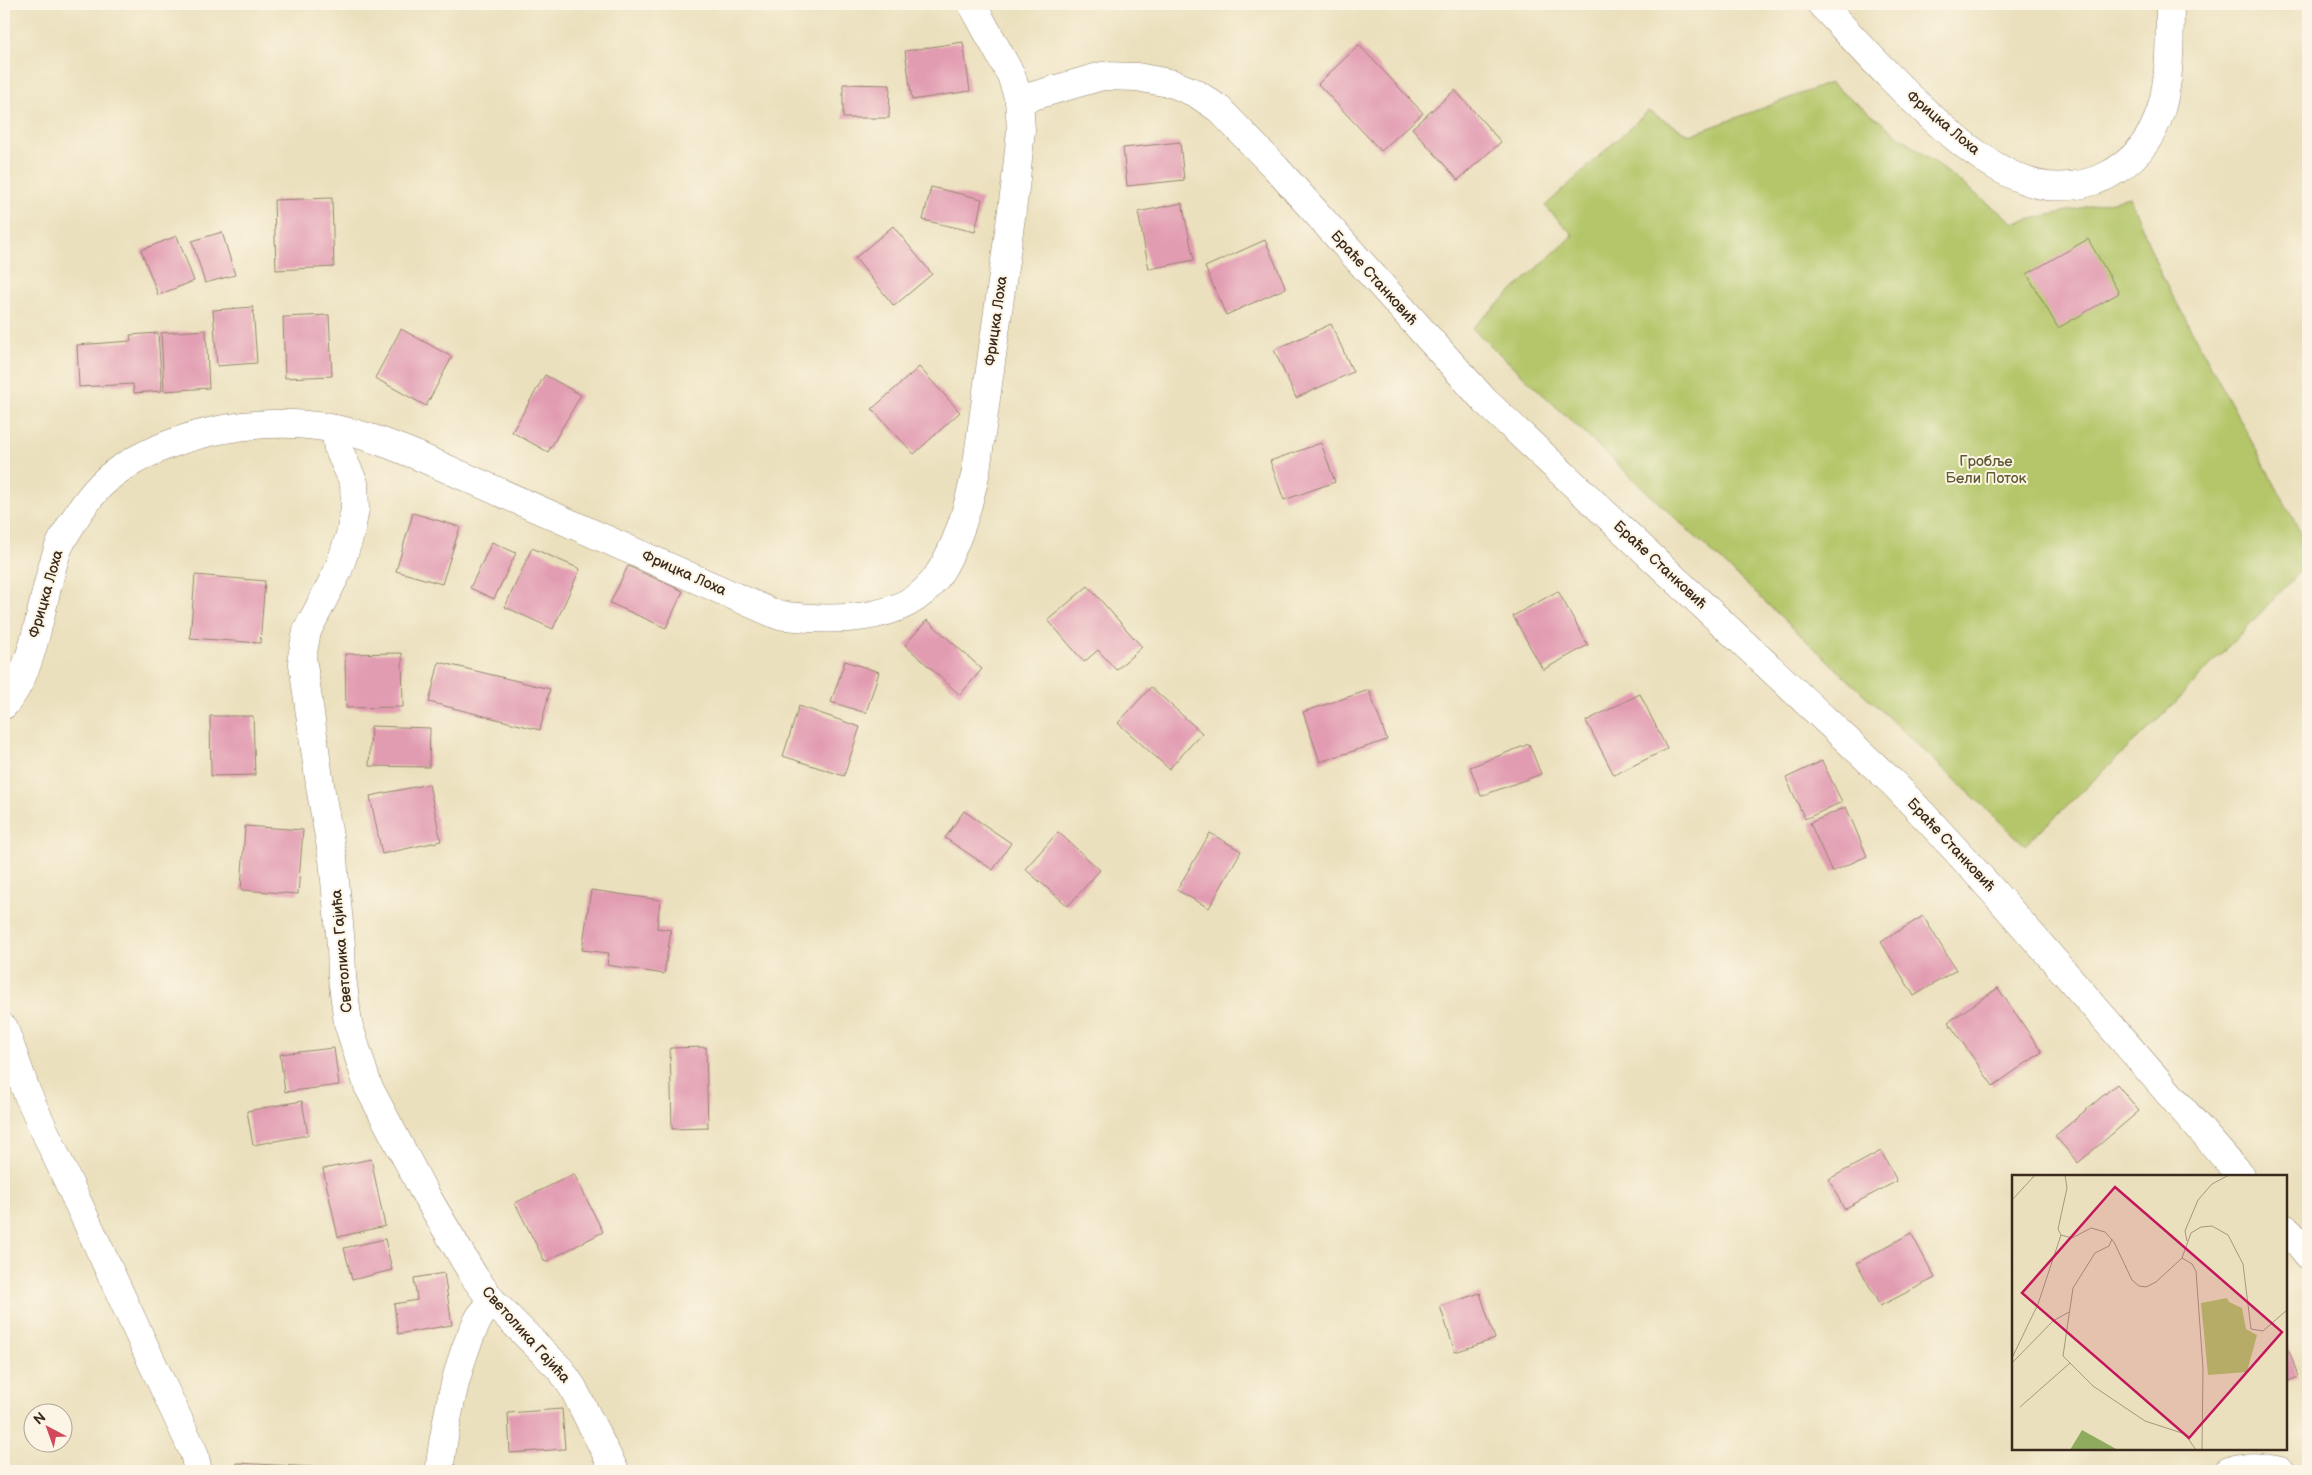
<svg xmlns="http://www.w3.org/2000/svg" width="2312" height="1475" viewBox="0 0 2312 1475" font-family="'Balsamiq Sans',sans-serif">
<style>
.green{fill:#b4c669;stroke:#787844}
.building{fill:#e29cb2}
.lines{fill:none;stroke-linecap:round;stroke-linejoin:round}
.street-casing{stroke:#93856e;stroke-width:29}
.secondary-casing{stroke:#93856e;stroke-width:29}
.street{stroke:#fff;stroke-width:28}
.secondary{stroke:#fff;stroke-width:28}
.labels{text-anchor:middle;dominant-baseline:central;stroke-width:4;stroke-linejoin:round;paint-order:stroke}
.street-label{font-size:15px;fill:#3b2a1e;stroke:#fcf5e5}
.park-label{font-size:15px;fill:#5f5934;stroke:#fcf5e5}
.inset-road{fill:none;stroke:#a5977d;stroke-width:1}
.view{fill:#c2185b;fill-opacity:0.15;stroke:#c2185b;stroke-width:2.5}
.inset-edge{fill:none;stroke:#3b2a1e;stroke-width:2.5}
</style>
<rect width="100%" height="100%" fill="#fcf5e5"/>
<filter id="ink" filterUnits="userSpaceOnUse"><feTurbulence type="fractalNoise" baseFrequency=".02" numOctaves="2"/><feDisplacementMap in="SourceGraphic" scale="10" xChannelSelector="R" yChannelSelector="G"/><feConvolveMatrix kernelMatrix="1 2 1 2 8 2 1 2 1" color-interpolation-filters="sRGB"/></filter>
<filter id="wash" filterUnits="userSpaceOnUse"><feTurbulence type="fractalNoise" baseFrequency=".0096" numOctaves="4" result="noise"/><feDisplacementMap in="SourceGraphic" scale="20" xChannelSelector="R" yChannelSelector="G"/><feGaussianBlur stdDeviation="1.12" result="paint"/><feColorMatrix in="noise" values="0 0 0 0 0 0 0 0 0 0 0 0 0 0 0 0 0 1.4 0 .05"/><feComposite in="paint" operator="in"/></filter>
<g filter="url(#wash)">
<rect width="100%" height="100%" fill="#ebe0bd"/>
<polygon class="green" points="1830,83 2014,223 2130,197 2160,272 2308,546 2308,563 2166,712 2025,845 1472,328 1573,235 1545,206 1648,111 1690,135"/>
<g id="blocks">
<g class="building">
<polygon points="963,42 970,91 912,100 905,51"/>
<polygon points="1359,45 1423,113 1381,151 1318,84"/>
<polygon points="843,84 890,85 889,118 843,118"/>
<polygon points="1455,90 1501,142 1458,180 1412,128"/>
<polygon points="1180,142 1184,180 1127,186 1123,148"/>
<polygon points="931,187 982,199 975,232 923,220"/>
<polygon points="332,198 334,267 276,270 274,200"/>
<polygon points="1182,203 1194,260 1149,269 1138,212"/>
<polygon points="893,226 932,274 894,306 855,258"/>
<polygon points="222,232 235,275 205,283 192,241"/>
<polygon points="177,236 194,281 158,295 141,250"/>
<polygon points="2088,239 2119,293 2058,328 2027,274"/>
<polygon points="1265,240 1286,288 1226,315 1205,267"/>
<polygon points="253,307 257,363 217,366 213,310"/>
<polygon points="329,315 332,376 285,378 283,317"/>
<polygon points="1331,324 1353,372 1296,398 1274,350"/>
<polygon points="401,329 452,357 426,406 375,378"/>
<polygon points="206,330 209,388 164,391 161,333"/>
<polygon points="158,333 162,391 134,393 133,384 79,387 77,345 131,341 130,335"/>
<polygon points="919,367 960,412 914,454 872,409"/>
<polygon points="545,375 581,395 548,452 512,432"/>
<polygon points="1321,443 1335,482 1284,500 1270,461"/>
<polygon points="413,513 460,527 442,584 396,571"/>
<polygon points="492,542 516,553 494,599 470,588"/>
<polygon points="532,548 580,569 553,629 505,607"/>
<polygon points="628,566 683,591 666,628 610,603"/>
<polygon points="195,575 265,581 260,643 190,638"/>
<polygon points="1088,586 1142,647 1116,670 1098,650 1084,662 1048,620"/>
<polygon points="1558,591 1588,645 1543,670 1513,616"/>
<polygon points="927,620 982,669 960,695 905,645"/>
<polygon points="402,653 403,707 346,708 345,654"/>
<polygon points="845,661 879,672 866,713 831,702"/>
<polygon points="439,662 550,689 540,730 429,702"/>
<polygon points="1151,687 1202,733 1169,769 1118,723"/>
<polygon points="1369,690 1387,740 1320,762 1303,712"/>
<polygon points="1640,694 1667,749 1614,775 1586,721"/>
<polygon points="799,706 860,727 844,776 783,756"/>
<polygon points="210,716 253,716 255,775 211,776"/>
<polygon points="371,726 430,728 429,767 369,766"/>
<polygon points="1529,744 1541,774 1481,796 1470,767"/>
<polygon points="1822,761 1842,802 1805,819 1786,778"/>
<polygon points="429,784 441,841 382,854 370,796"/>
<polygon points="1846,807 1867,856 1832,872 1810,823"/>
<polygon points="964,811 1011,843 993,870 945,838"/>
<polygon points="245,826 303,830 298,894 241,890"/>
<polygon points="1058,832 1100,870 1068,906 1025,869"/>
<polygon points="1210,833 1241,851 1209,908 1177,890"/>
<polygon points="591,890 660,900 657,928 671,930 664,974 607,965 609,953 582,950"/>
<polygon points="1923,916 1956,970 1914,996 1881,942"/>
<polygon points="1998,988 2042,1052 1993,1086 1948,1022"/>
<polygon points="706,1047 708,1128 672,1129 670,1048"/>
<polygon points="334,1048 339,1085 285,1092 280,1054"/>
<polygon points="2117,1084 2139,1111 2078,1163 2055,1136"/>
<polygon points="302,1101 308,1135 253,1145 247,1111"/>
<polygon points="1881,1151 1897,1181 1844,1209 1829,1179"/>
<polygon points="371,1159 385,1226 338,1237 323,1169"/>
<polygon points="574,1174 603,1232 545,1262 515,1203"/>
<polygon points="1911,1233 1935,1278 1880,1306 1857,1263"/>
<polygon points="385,1239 392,1270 352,1280 344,1248"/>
<polygon points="444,1273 452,1325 398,1334 394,1304 417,1300 414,1278"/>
<polygon points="1480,1293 1495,1339 1455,1352 1440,1306"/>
<polygon points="2286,1341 2298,1377 2286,1382"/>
<polygon points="562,1409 565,1449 510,1453 508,1413"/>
<polygon points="237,1463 313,1467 312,1471 236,1471"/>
</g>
</g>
</g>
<g filter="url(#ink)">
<use href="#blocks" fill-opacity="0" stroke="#93856e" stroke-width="1"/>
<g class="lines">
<g class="street-casing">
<g id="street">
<path d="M1019,100L1102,76L1137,77L1174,84L1197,94L1219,109L1276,168L1485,401L1895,785C2015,910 2126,1046 2241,1176"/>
<polyline points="335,429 338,448 354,483 355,509 350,535 338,571 307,631 302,657 321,792 333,859 341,945 342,977 348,1023 368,1086 423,1190 475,1278 493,1302 561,1370 573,1388 615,1471"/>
<polyline points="4,1028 27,1093 194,1453 198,1471"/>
<polyline points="2286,1228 2308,1255"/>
<path d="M439,1471C445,1425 456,1361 478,1320C481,1313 488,1308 493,1302"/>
<path d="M2228,1471C2247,1465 2262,1467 2281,1471"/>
</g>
</g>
<g class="secondary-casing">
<g id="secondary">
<path d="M1821,4C1872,57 1973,177 2047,186C2068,188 2087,185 2106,176C2174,142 2169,69 2170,4"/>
<path d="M4,705C37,668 41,595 58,549C61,541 66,533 71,525C83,505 100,482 120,469C181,430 264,415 335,429C364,434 391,445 418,456L777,615C827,621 903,625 936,578C958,546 968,507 976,471L1015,188L1021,130L1019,100L1011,75L972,4"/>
</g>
</g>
<use href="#street" class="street"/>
<use href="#secondary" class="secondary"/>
</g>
</g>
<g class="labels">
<g class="street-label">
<text transform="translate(1943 123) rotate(40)">Фрицка Лоха</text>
<text transform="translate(1374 278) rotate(48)">Браће Станковић</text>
<text transform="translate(996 321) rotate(-82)">Фрицка Лоха</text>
<text transform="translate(1660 565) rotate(43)">Браће Станковић</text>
<text transform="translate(684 573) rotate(24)">Фрицка Лоха</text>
<text transform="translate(46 594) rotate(-74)">Фрицка Лоха</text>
<text transform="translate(1951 845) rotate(47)">Браће Станковић</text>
<text transform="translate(342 951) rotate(-95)">Светолика Гајића</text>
<text transform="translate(526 1335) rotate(48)">Светолика Гајића</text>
</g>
<g class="park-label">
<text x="1986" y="461">Гробље<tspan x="1986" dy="17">Бели Поток</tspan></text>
</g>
</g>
<g transform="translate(2012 1175)">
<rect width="275" height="275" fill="#ebe0bd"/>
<path d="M215,123L217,127L230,133L234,154L245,160L235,197L196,200L189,128Z" fill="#b4c669"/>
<path d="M70,255L106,275H58Z" fill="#8fab5d"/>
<path class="inset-road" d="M53,0L55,13L46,54L49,60L60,63L79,53L93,57L102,67L120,105L127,111L134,112L144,107L170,83L179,58L189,52L200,51L216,60L231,89L239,154L251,156L275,135M0,25L23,0M100,64L97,71L83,78L61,113L51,181L81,211L133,246L173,259L184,275M175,66L173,56L186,25L200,9L217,0M170,83L180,89L184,96L191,193L190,275M0,183L26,129L49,60M0,188L41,146L57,137M8,232L58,188"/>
<path class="view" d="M103,12L270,157L177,263L10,118Z"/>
<rect width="275" height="275" class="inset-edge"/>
</g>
<rect width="2312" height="1475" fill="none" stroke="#fcf5e5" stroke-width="20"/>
<g transform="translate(48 1428) rotate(319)"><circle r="24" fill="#fcf5e5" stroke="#afa495"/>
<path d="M0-4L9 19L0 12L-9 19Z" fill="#d1495b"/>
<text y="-8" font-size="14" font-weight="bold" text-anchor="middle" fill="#3b2a1e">N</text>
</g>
</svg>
